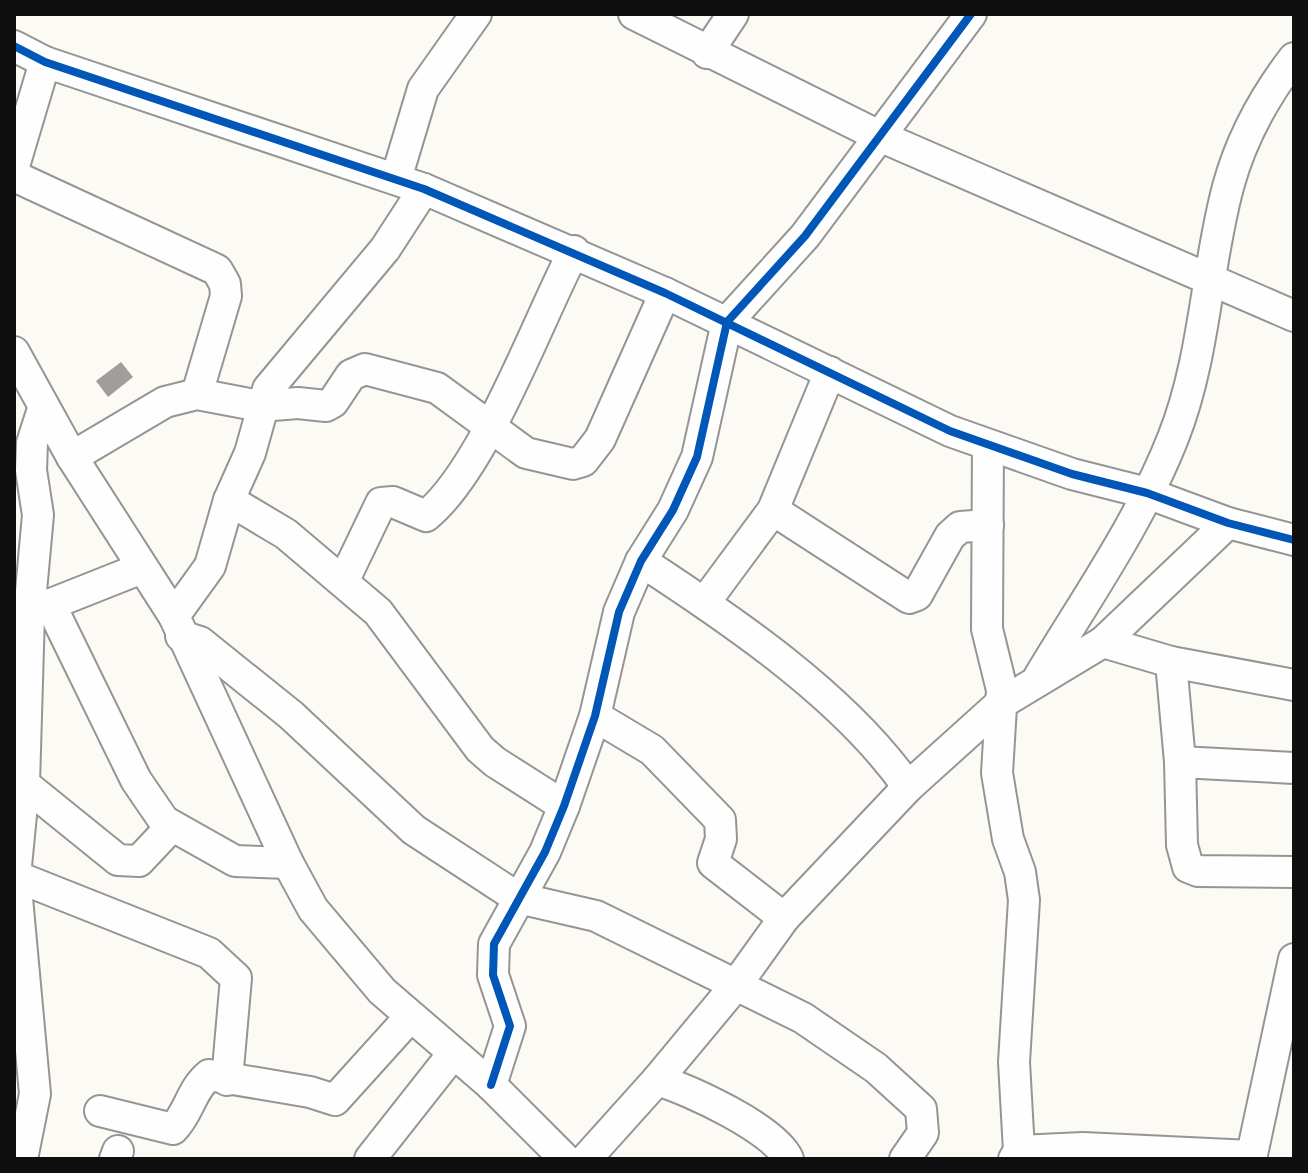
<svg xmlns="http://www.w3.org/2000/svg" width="1308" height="1173" viewBox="0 0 1308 1173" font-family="'Zilla Slab',serif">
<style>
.building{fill:#a09d9a}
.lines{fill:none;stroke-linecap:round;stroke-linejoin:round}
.minor-casing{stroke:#969593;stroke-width:34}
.minor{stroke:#fffefe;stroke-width:30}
.cycleway-casing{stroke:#fff;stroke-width:13}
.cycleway{stroke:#0057b8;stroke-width:8}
</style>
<rect width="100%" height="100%" fill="#fcfaf5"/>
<polygon class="building" points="121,362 133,377 108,397 96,381"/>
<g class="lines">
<g class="minor-casing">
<g id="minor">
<polyline points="634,14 877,135 1294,316"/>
<polyline points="14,46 45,62 424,189 665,293 950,431 1072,474 1147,493 1228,523 1294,540"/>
<polyline points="707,53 733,14"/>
<polyline points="14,166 45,62"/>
<polyline points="14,176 217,270 225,284 226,296 197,394"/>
<polyline points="396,179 423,89 476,14"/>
<polyline points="14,352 72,457 174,616 288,863 313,909 382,991 491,1085 565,1159"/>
<polyline points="988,445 987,629 1002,690 997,773 1008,839 1020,872 1024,900 1014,1062 1019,1151"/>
<polyline points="72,457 165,402 197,394 260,406 298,403 326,406 333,402 351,375 365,369 437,388 526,453 573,464 583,461 600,439 665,293"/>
<polyline points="229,500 286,534 378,612 480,749 495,762 564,806"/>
<polyline points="773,510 909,598 917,595 950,536 960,527 988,525"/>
<path d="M641,561C733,621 845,697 908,787"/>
<path d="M343,582L381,503L393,502L426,516C484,469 537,322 574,251"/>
<polyline points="705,602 773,510 830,372"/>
<polyline points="50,604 136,780 164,821 235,861 288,863"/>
<polyline points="31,612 142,568"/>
<polyline points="174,616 210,566 229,500 250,453 268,389 385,249 424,189"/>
<polyline points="181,636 200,642 291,715 414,830 518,898 596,916 803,1018 876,1068 921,1109 923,1133 905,1159"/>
<polyline points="1103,642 1171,662 1294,685"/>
<polyline points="1171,662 1180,762 1182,845 1188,867 1198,871 1294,872"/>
<path d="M1039,677C1085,600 1140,522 1173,438C1205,358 1206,269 1228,187C1241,139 1264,97 1294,58"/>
<polyline points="595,716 652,750 720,820 721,839 713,863 784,918"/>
<polyline points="1180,762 1294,768"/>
<polyline points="14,780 24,784 118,860 139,861 171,827"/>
<polyline points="15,876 209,953 236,978 227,1080"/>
<path d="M657,1080C690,1090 775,1129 788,1159"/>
<polyline points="491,1085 510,1026 493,975 494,944 545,852 564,806 595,716 619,612 641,561 673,510 697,457 727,322 805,236 971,14"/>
<path d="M100,1111L173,1129C189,1113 191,1090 209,1075L310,1092L335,1100L410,1017"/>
<polyline points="22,1159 35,1094 15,876 24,784 29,613 38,515 31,470 32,443 43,409"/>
<polyline points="115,1159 118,1151"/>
<polyline points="370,1159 452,1055"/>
<polyline points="586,1159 657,1080 736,985 784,918 908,787 1000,704 1103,642 1228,523"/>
<polyline points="1014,1159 1019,1151 1083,1148 1251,1156"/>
<polyline points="1251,1159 1294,959"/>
</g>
</g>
<use href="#minor" class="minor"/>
<g class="cycleway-casing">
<g id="cycleway">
<polyline points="14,46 45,62 424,189 665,293 950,431 1072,474 1147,493 1228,523 1294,540"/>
<polyline points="491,1085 510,1026 493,975 494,944 545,852 564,806 595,716 619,612 641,561 673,510 697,457 727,322 805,236 971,14"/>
</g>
</g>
<use href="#cycleway" class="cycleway"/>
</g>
<rect width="1308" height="1173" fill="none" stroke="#0f0f0f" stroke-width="32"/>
</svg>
